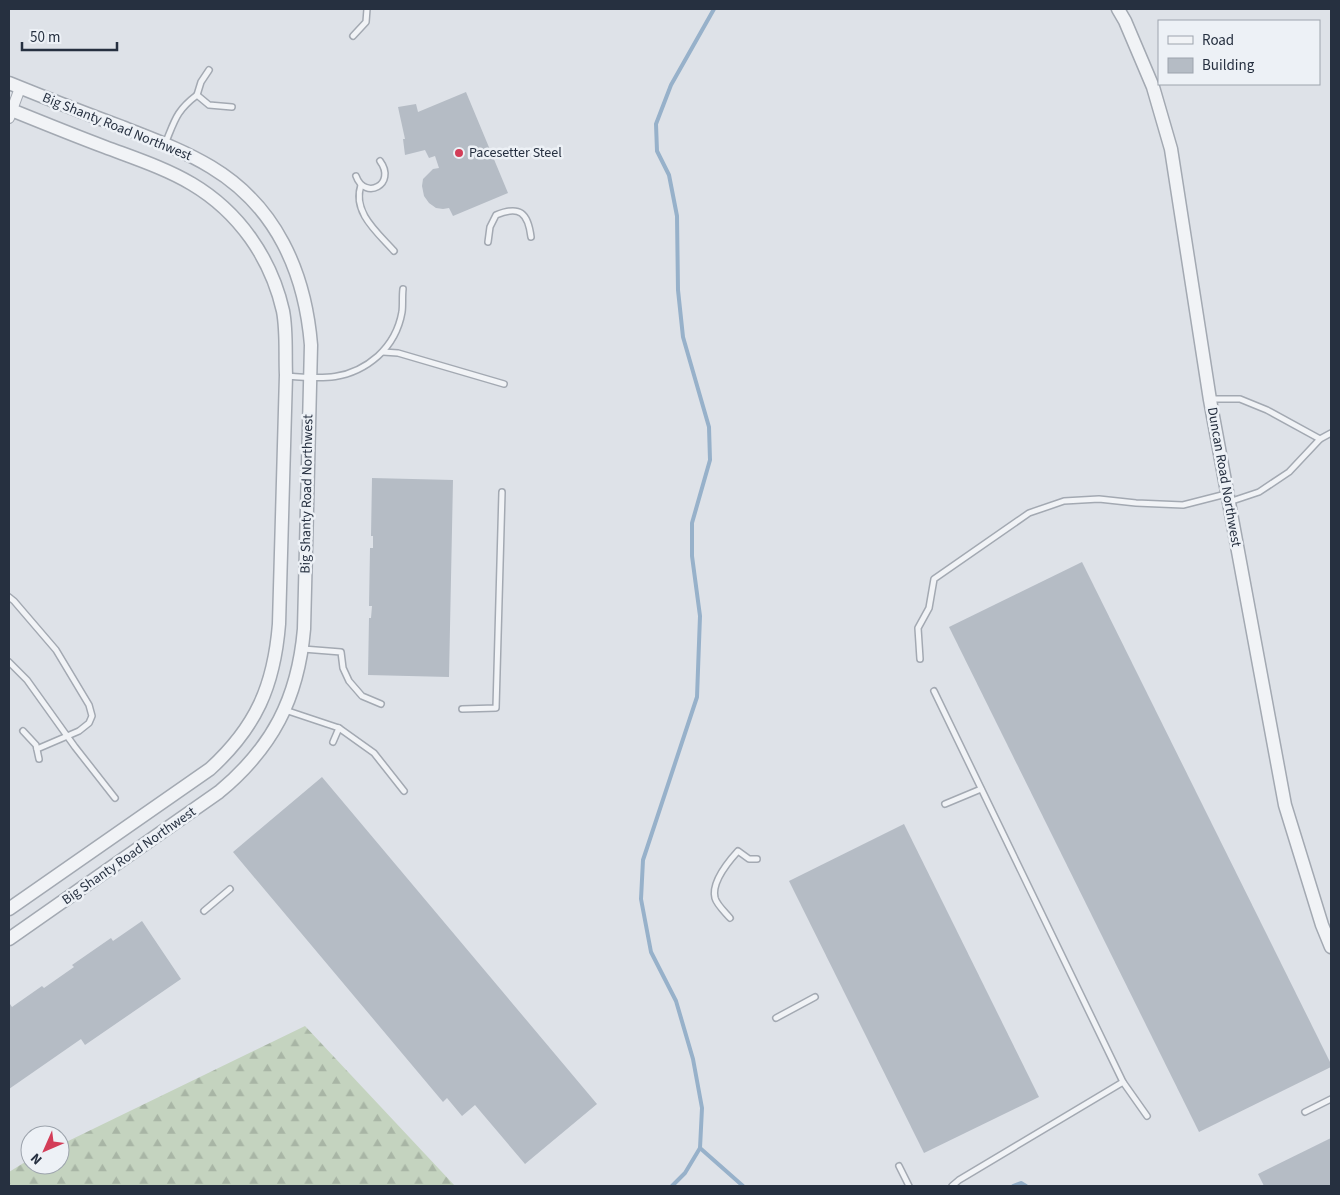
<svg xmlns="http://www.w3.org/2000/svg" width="1340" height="1195" viewBox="0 0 1340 1195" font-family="'Source Sans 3',sans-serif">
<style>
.forest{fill:url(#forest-firs)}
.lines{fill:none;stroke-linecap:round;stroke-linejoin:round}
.stream{stroke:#97b1ca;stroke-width:4}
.building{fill:#b5bcc5}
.service-casing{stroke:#a3a9b2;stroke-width:8}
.minor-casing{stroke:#a3a9b2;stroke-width:12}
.tertiary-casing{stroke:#a3a9b2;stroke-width:15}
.service{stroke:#f1f3f6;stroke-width:5}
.minor{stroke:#f1f3f6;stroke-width:10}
.tertiary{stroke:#f1f3f6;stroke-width:12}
.poi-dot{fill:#d33d58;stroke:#edf1f6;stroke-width:2}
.labels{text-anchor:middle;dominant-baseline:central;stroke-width:5;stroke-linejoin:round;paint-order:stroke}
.street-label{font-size:14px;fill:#263040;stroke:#edf1f6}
.poi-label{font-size:14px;fill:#263040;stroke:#edf1f6;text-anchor:start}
</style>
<defs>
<pattern id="forest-firs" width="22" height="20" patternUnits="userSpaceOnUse" patternTransform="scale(1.25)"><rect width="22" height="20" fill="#c4d3bf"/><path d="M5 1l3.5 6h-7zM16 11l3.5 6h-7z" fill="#a8b5a5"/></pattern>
</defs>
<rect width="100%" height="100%" fill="#dee2e8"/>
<polygon class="forest" points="305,1026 455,1186 9,1186 9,1172 30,1159 30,1165 60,1165 60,1145"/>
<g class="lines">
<g class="stream">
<polyline points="700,1148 743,1186"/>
<polyline points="672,1186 685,1173 700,1148 702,1108 693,1059 676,1001 651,952 641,899 643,860 697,697 700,616 692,556 692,523 710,460 709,427 683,337 678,290 677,216 669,175 657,151 656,124 671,85 714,9"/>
<polyline points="1013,1186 1021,1183 1026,1186"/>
</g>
</g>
<g class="building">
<polygon points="466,92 508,193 453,216 449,208 443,209 436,208 429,203 424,196 422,186 423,179 433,169 439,168 435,156 429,158 425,150 405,155 403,139 405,139 398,107 416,104 418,112"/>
<polygon points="372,478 453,480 449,677 368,675 369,618 371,618 372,606 369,606 370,548 373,548 373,536 371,536"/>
<polygon points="1082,562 1331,1064 1331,1067 1199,1132 949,627"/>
<polygon points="322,777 597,1104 525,1164 475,1105 462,1116 447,1098 443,1102 233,852"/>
<polygon points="904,824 1039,1097 924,1153 789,881"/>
<polygon points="142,921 181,979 85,1045 81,1039 9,1089 9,1005 10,1004 12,1007 42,986 44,988 74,967 72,965 111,938 113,941"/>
<polygon points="1331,1138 1331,1186 1264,1186 1258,1174"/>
</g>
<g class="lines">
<g class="service-casing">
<g id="service">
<polyline points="353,36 366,22 367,9"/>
<polyline points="197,95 201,82 209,70"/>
<path d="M165,144C175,120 176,111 197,95L209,105L232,107"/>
<path d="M356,176C365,201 397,184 380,161"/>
<path d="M361,185C352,212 377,232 394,251"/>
<path d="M488,242L490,227L496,215C520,205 528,213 531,237"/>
<polyline points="383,352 398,353 504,384"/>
<path d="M287,376C322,379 350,381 378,356C390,345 399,329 402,312C403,305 402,297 403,289"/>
<polyline points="1211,399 1240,399 1267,410 1320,439 1331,433"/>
<polyline points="1229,502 1259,492 1289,472 1320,439"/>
<polyline points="9,597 14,601 56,650 89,705 92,716 89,723 79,731 37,749"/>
<polyline points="303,649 341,652 343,668 349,681 362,696 381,704"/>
<polyline points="920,659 918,628 929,608 934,579 1029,513 1064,501 1099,499 1136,503 1183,505 1226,494"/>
<polyline points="9,662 27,680 75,747 115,798"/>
<polyline points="934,691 1123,1082"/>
<polyline points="462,709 496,708 502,492"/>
<polyline points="285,710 339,728 333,742"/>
<polyline points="339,728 374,753 404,791"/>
<polyline points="23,731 36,745 39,759"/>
<polyline points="945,804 981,789"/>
<polyline points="204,911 230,889"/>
<path d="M730,918C725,912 717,905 715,898C711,882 728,862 738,851L749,859H757"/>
<polyline points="776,1018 815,997"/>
<polyline points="1305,1112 1331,1099"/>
<polyline points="899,1166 909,1186"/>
<polyline points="952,1186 959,1180 1123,1082 1147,1116"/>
</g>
</g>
<g class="minor-casing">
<polyline id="minor" points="9,118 20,88"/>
</g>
<g class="tertiary-casing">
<g id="tertiary">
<polyline points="1118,9 1125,21 1153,87 1171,149 1210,400 1285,805 1322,925 1331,947"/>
<path d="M9,83C46,98 84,113 122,127C152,139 183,150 211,167C276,206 305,272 311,345L304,629C298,699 272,748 219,792L9,939"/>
<path d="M9,109C41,122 73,135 105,147C134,158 165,168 192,184C239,212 271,258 283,311C287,332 285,354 286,375L279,624C274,686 256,727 210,769L9,909"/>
</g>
</g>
<use href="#service" class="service"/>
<use href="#minor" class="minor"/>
<use href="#tertiary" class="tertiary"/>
</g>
<circle class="poi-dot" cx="459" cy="153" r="5"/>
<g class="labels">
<g class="street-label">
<text transform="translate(117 127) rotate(22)">Big Shanty Road Northwest</text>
<text transform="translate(1224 477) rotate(80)">Duncan Road Northwest</text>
<text transform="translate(307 494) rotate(-89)">Big Shanty Road Northwest</text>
<text transform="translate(129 856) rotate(-35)">Big Shanty Road Northwest</text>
</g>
<g class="poi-label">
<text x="469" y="153">Pacesetter Steel</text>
</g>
</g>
<rect width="1340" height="1195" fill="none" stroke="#263040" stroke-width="20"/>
<rect x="1158" y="20" width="162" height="65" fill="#edf1f6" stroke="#9da4ad"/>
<rect x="1168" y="36" width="25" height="8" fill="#f1f3f6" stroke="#9da4ad"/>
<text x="1202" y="45" font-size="15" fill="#263040">Road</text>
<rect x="1168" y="58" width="25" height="15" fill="#b5bcc5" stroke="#9da4ad"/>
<text x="1202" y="70" font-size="15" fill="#263040">Building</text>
<g transform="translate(45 1150) rotate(225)"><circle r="24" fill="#edf1f6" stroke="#9da4ad"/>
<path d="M0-4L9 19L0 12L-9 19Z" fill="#d33d58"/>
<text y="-8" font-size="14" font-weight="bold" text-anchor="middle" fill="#263040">N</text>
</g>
<path d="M22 42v8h95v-8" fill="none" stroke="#263040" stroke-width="2.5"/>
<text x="30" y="42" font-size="15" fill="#263040" stroke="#edf1f6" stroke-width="4" paint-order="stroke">50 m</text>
</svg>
